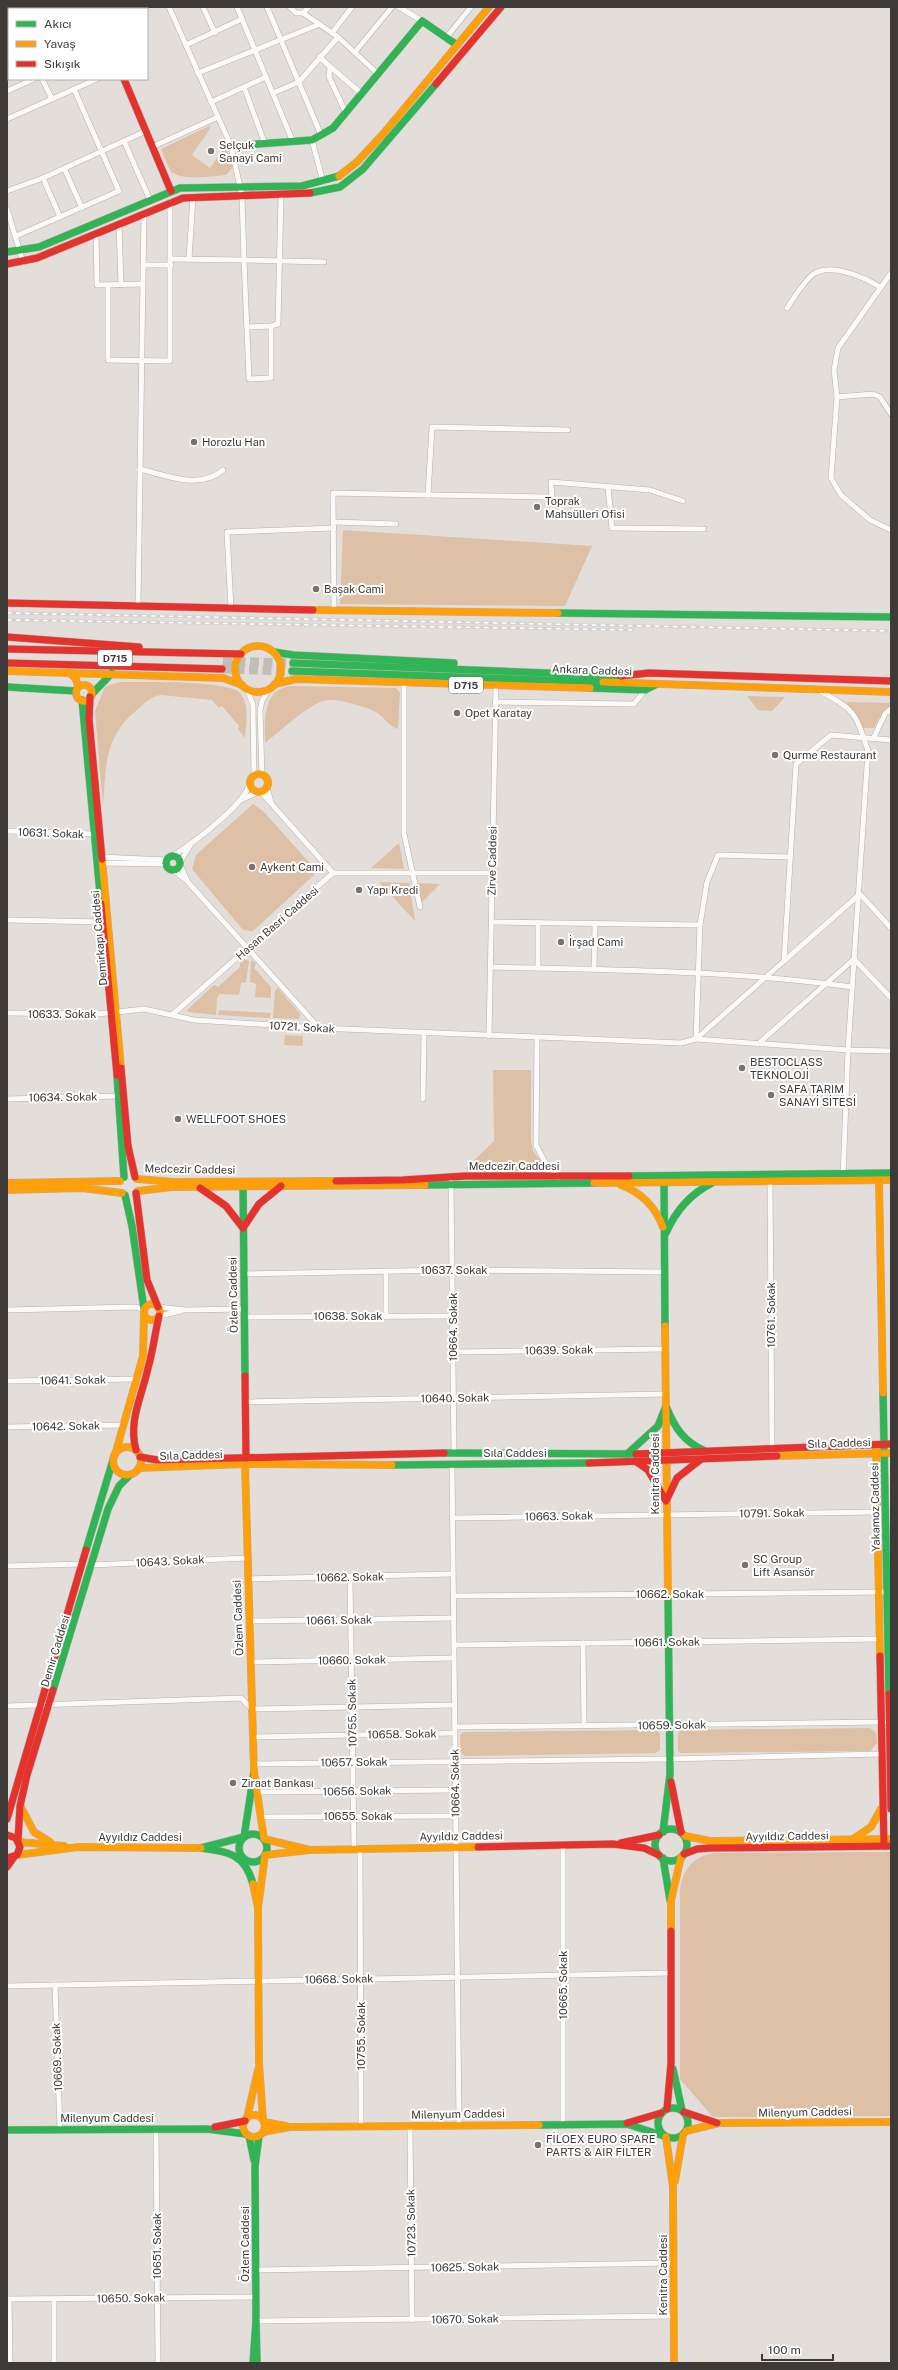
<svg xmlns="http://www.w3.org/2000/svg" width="898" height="2370" viewBox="0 0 898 2370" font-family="'Public Sans',sans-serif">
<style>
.green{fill:#ddc0a5}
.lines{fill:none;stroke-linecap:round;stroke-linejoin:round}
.highway-tunnel{stroke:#c2bdb9;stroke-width:9;stroke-dasharray:9 4.5;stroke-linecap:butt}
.street-casing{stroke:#b4b0ad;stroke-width:6}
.fast-casing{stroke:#b4b0ad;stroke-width:8}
.slow-casing{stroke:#b4b0ad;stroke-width:8}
.jam-casing{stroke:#b4b0ad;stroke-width:8}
.street{stroke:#fbfaf9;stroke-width:5}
.fast{stroke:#30b455;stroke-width:7}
.slow{stroke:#ff9f0a;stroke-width:7}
.jam{stroke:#e5322d;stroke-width:7}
.rail-casing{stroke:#d5d3d2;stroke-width:3}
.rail{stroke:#fff;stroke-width:1.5;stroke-dasharray:4.5;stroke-linecap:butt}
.poi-dot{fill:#787370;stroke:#fff;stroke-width:1.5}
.labels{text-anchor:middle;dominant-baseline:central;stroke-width:4;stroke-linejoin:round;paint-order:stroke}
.shield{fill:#fff;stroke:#787573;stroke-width:1}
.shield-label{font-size:10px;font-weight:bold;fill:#3e3a37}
.poi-label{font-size:11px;fill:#3e3a37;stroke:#fff;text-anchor:start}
.street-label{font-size:11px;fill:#3e3a37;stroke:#fff}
</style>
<rect width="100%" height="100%" fill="#e3deda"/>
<g class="green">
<path d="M211,125C207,136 198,144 192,155L210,168L225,147L233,167L226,175C213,176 178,182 170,170C166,163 164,155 161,149Z"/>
<polygon points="343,530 592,546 565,606 340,604"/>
<path d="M120,682C140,682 230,680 240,693C250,705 246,724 245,738L238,729L239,726L222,706L219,708L212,700L161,695C151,696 145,703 138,709C104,736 106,766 103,806L95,711L105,687Z"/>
<path d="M291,686L396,688L400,693L398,729C389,727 383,715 374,711C361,706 338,697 323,701C307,706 279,732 265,743C265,721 262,689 291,686Z"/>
<polygon points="747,696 785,697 772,711 758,710"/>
<polygon points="846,702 891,703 891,706 878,719 874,728 863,728 859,719"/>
<polygon points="253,804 263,811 315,869 313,876 253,931 243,930 192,869 196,855"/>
<polygon points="399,843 404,869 371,868"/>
<polygon points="379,882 409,883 415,921"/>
<polygon points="417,883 440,884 421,903"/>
<polygon points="244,959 249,961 246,982 241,983 239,995 220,994 217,998 216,1015 188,1012 187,1010 214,985 218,987 240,967 240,963"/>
<polygon points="251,960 256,963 254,968 271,987 271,998 255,997 256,984 250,982"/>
<polygon points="278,988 300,1014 299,1019 273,1018 275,990"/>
<polygon points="219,1010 271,1013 270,1018 218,1015"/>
<polygon points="285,1035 303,1036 303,1046 284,1045"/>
<polygon points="493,1070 531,1070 531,1140 533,1151 548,1170 469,1173 466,1168 494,1141"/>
<polygon points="870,1728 876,1733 877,1743 870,1751 680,1753 678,1750 678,1733 681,1730"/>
<polygon points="656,1730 660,1733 660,1750 656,1753 465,1756 461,1753 460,1735 464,1732"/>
<path d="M891,1852V2116L713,2117L680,2079V1890C682,1870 693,1856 715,1853Z"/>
</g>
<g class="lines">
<g class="highway-tunnel">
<polyline points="223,661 293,663"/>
<polyline points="222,669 292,671"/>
</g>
<g class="street-casing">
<g id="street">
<polyline points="131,7 131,9"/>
<polyline points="169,7 231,146 242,196 244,260 324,262"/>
<polyline points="203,7 215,33"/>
<polyline points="237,7 293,142"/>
<polyline points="267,7 321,135"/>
<polyline points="290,7 296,13 303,13"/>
<polyline points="309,7 303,13 338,37 378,74"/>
<polyline points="399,7 422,21"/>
<polyline points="20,9 24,7"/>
<polyline points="7,15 9,14"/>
<polyline points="332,33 352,7"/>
<polyline points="446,38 471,7"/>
<polyline points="186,45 242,19"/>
<polyline points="355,52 392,7"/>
<polyline points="319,57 362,94"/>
<polyline points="330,67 329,77 346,113"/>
<polyline points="198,73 320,24"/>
<polyline points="42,79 52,99"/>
<polyline points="244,87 265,144"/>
<polyline points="7,91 34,79"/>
<polyline points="273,93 299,82 338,37"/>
<polyline points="211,102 266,77"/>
<polyline points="7,119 97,79"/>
<polyline points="312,140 323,182"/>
<polyline points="124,141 150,200"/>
<polyline points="152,147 218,117"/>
<polyline points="64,168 82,208"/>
<polyline points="43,178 60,217"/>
<polyline points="7,191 43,178 146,131"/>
<polyline points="7,209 23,262"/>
<polyline points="119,224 121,285"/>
<polyline points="96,234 97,285 143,284"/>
<polyline points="16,236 119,191 74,89"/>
<polyline points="171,259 244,260 249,379 271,378 271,326 278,324 281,196"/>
<polyline points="189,259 193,197"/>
<polyline points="143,265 171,265"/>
<polyline points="891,273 838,348 834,370 837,397 831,478 841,495 870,520 891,530"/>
<polyline points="108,285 108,360 170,361 170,202"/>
<path d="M787,308C794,298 801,285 811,276C828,261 864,277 880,287"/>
<polyline points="247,327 271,326"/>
<polyline points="837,397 873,394 880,397 891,414"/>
<path d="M140,469C168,476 199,490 223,470"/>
<polyline points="608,487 612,528 704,529"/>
<polyline points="428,495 552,497 551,482 650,490 683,501"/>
<polyline points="334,522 396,524"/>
<polyline points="138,605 144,213"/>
<polyline points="231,609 227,532 334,528"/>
<polyline points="334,610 333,493 428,495 432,427 568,430"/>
<polyline points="404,684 404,834 420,907"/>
<polyline points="247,689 253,705 254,775"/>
<path d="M820,691C856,711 855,712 868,751L848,1050L891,1051"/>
<polyline points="495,702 634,704 645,690"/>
<polyline points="873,739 885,714 891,709"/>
<polyline points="262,775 260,711 262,701 269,689"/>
<polyline points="267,788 271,802"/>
<polyline points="261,792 333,873"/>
<polyline points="241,800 258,792"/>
<polyline points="7,831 94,834"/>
<path d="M173,856C194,842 241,808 250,784"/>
<polyline points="100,857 167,860"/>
<polyline points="180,862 190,846"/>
<polyline points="100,863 166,864"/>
<polyline points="180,865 187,880"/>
<polyline points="173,870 187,881 319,1028"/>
<polyline points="7,920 103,922"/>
<polyline points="491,922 700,925"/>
<polyline points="784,961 860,894 891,928"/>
<path d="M490,967C611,970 731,970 852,987"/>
<polyline points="538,968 538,923"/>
<polyline points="594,969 595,924"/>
<polyline points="7,1013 98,1014 144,1009 194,1020 319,1028 681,1043 696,1039 700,925 707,882 718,855 790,857"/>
<polyline points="173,1014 333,873 492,873"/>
<polyline points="489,1036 496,686"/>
<polyline points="537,1038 536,1145 545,1162 558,1177"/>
<polyline points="758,1044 854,959 891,998"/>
<polyline points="7,1099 119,1096"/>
<polyline points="423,1099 424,1033"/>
<polyline points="843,1176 848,1050 696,1039 784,961 796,764 831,735 891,740"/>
<polyline points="770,1181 772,1450"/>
<polyline points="451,1182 454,1453"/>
<polyline points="386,1271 386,1316"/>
<polyline points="244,1274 452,1270 665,1272"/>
<polyline points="158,1307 185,1310 244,1309"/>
<polyline points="7,1310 134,1307 144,1309"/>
<polyline points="159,1316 181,1311"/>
<polyline points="244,1317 452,1316"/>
<polyline points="453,1352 665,1349"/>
<polyline points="7,1381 138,1379"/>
<polyline points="245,1402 666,1394"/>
<polyline points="7,1427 124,1425"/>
<polyline points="452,1464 459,2125"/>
<polyline points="452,1518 878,1512"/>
<polyline points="92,1565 247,1558"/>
<polyline points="7,1566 82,1564"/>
<polyline points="350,1577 354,1849"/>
<polyline points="248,1579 453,1574"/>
<polyline points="453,1596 888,1592"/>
<polyline points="249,1621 453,1618"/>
<polyline points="583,1643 584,1726"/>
<polyline points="454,1645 880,1639"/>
<polyline points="250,1662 454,1658"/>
<polyline points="7,1706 241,1698 252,1709 454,1705"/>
<polyline points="455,1727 884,1722"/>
<polyline points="252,1737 455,1733"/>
<polyline points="253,1764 669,1759 882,1754"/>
<polyline points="258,1792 455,1790"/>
<polyline points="261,1817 456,1816"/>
<polyline points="563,1845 563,2124"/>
<polyline points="360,1849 361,2127"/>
<polyline points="55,1985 60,2130"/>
<polyline points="7,1986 671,1973"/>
<polyline points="410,2126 412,2320"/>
<polyline points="156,2129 158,2363"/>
<polyline points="256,2270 674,2263"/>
<polyline points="7,2299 256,2297"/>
<polyline points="9,2299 10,2363"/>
<polyline points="54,2299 54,2363"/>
<polyline points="256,2321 674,2316"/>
</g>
</g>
<g class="fast-casing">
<g id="fast">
<polyline points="93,7 94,9"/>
<polyline points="231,146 312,140 333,128 422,21 457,45"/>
<polyline points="310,193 340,187 363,169 436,84"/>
<polyline points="7,252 39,247 180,188 302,186 339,176"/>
<polyline points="558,613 891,617"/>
<polyline points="274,652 293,655 454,663"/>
<polyline points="293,663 621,676"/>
<polyline points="292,671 603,682"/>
<polyline points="7,687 76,691"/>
<polyline points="590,688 645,690 655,685"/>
<polyline points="91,695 112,673"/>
<polyline points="82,700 101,904"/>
<circle cx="173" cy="863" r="7"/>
<polyline points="117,1075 124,1177"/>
<polyline points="629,1176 891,1173"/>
<polyline points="664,1179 665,1326"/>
<polyline points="243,1183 245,1376"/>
<polyline points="425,1185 594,1183"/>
<polyline points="125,1195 132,1226 144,1309"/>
<path d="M666,1233C676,1210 690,1194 712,1183"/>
<polyline points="883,1393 889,1694"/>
<polyline points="444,1453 636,1454"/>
<path d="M627,1454L658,1426L666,1406C674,1427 684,1442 705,1451"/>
<polyline points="392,1465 589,1463"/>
<polyline points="86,1550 113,1460"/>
<polyline points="53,1690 108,1509 119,1486 130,1475"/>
<circle cx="671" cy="1845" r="16"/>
<polyline points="663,1832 670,1774 668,1596"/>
<circle cx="253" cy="1848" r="14"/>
<polyline points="663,1858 670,1900"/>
<path d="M253,1884C245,1854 229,1852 201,1848L244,1837L254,1772"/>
<polyline points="673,2069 682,2110"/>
<circle cx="673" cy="2123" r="15"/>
<polyline points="539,2125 627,2124 664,2136"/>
<polyline points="7,2130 207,2129 246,2134"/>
<polyline points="249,2136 254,2160"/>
<polyline points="256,2321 255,2166 259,2136"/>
<polyline points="253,2363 256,2321 257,2363"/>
</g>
</g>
<g class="slow-casing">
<g id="slow">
<polyline points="339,176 357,162 383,134 489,7"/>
<polyline points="313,610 558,613"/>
<circle cx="258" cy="669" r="23"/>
<polyline points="7,671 223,678 242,685"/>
<polyline points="69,672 76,679 78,687"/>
<polyline points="603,682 891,692"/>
<polyline points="275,684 296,679 590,688"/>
<circle cx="84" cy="693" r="8"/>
<circle cx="259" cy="783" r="9"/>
<polyline points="102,859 121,1068"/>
<polyline points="137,1179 174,1182 336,1181"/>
<polyline points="879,1180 883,1393"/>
<polyline points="7,1183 120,1181"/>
<polyline points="594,1183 891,1180"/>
<path d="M621,1185C642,1193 655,1206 663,1227"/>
<polyline points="7,1190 82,1188 122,1193"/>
<polyline points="138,1191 172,1187 425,1185"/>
<circle cx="152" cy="1312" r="8"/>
<polyline points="665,1326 668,1596"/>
<circle cx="127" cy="1461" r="14"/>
<polyline points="876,1449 880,1656"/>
<polyline points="115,1455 143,1356 144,1315"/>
<polyline points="777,1456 891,1453"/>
<polyline points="245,1464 254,1772"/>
<polyline points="139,1468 245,1464 392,1465"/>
<polyline points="21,1807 34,1832 50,1842"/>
<polyline points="685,1836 710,1841 891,1839"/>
<polyline points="853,1839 871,1827 881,1809"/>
<polyline points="19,1842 64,1846"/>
<polyline points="310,1850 478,1847"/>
<polyline points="17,1855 78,1847 201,1848"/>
<polyline points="253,1884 258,1908 265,1855 310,1850 264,1839 254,1772"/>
<polyline points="258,1908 259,2062 263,2120"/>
<polyline points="671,1931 671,1900 681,1857"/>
<circle cx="254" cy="2126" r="11"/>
<polyline points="247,2118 258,2070"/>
<polyline points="264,2122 286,2126"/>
<polyline points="686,2131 719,2123 891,2122"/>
<polyline points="263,2132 290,2127 539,2125"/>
<polyline points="666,2137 673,2187 674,2363"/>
<polyline points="675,2181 683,2135"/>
</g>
</g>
<g class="jam-casing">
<g id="jam">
<polyline points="124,79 171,191"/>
<polyline points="436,84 501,7"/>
<polyline points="7,264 37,258 183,198 310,193"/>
<polyline points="7,603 313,610"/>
<polyline points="7,637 139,647"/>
<polyline points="7,649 241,654"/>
<polyline points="7,663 222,669"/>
<polyline points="621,676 649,673 891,681"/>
<polyline points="90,697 89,719 102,859"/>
<polyline points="101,904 117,1075"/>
<polyline points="121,1068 128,1146 135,1177"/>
<polyline points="336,1181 403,1180 466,1176 629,1176"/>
<polyline points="200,1188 226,1206 243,1228 259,1204 281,1186"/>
<polyline points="136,1193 147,1280 158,1307"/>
<polyline points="245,1376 246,1458"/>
<path d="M136,1450C128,1421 142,1396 148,1368C153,1351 155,1333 159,1316"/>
<polyline points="636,1454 891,1444"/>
<polyline points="140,1457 157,1460 444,1453"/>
<polyline points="589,1463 777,1456"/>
<polyline points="638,1463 648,1470 666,1501 677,1478 700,1460"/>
<polyline points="880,1656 884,1846"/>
<polyline points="889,1694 891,1809"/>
<polyline points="671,1782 681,1832"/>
<polyline points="7,1819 86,1550"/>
<polyline points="7,1835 16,1838 20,1847 17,1855 7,1858"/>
<polyline points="18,1840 20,1806 27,1775 53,1690"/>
<polyline points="621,1843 659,1835"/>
<polyline points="478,1847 613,1844 644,1848 659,1855"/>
<polyline points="684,1854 697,1849 710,1848 891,1846"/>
<polyline points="7,1867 14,1857"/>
<polyline points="667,2109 671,2063 671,1931"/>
<polyline points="684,2112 717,2123"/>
<polyline points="627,2123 661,2113"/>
<polyline points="215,2127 245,2121"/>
</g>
</g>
<use href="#street" class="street"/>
<use href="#fast" class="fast"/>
<use href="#slow" class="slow"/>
<use href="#jam" class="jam"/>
<g class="rail-casing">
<g id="rail">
<polyline points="7,613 891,631"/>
<polyline points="7,620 633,630"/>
</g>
</g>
<use href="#rail" class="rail"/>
</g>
<g class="poi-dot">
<circle cx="211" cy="151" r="4"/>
<circle cx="194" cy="442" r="4"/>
<circle cx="537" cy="507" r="4"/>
<circle cx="316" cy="589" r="4"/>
<circle cx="457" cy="713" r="4"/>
<circle cx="775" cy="755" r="4"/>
<circle cx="252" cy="867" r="4"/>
<circle cx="359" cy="890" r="4"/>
<circle cx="561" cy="942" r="4"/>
<circle cx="742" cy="1068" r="4"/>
<circle cx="771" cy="1095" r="4"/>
<circle cx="178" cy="1119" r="4"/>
<circle cx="745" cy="1565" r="4"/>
<circle cx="233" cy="1783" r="4"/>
<circle cx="538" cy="2145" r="4"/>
</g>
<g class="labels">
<g class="shield">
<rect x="98" y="650" width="34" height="16" rx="3"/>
<rect x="449" y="677" width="34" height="16" rx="3"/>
</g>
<g class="shield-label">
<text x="115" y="658">D715</text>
<text x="466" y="685">D715</text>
</g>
<g class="poi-label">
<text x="219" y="145">Selçuk<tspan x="219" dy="13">Sanayi Cami</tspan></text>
<text x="202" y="442">Horozlu Han</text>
<text x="545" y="501">Toprak<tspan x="545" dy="13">Mahsülleri Ofisi</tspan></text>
<text x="324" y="589">Başak Cami</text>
<text x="465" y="713">Opet Karatay</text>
<text x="783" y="755">Qurme Restaurant</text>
<text x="260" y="867">Aykent Cami</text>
<text x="367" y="890">Yapı Kredi</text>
<text x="569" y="942">İrşad Cami</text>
<text x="750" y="1062">BESTOCLASS<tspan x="750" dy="13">TEKNOLOJİ</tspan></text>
<text x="779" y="1089">SAFA TARIM<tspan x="779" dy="13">SANAYİ SİTESİ</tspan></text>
<text x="186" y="1119">WELLFOOT SHOES</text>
<text x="753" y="1559">SC Group<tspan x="753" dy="13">Lift Asansör</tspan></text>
<text x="241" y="1783">Ziraat Bankası</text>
<text x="546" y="2139">FİLOEX EURO SPARE<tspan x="546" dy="13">PARTS &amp; AİR FİLTER</tspan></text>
</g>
<g class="street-label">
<text transform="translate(592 670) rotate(2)">Ankara Caddesi</text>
<text transform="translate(51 833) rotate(2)">10631. Sokak</text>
<text transform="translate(492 861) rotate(-89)">Zirve Caddesi</text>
<text transform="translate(277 923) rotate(-41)">Hasan Basri Caddesi</text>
<text transform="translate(99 938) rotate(-95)">Demirkapı Caddesi</text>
<text x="62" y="1014">10633. Sokak</text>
<text transform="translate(302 1027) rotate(3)">10721. Sokak</text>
<text transform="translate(63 1097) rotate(-1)">10634. Sokak</text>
<text x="514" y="1166">Medcezir Caddesi</text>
<text transform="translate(190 1169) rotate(1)">Medcezir Caddesi</text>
<text x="454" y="1270">10637. Sokak</text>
<text transform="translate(233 1295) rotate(-91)">Özlem Caddesi</text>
<text transform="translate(771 1315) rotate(-90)">10761. Sokak</text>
<text x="348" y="1316">10638. Sokak</text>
<text transform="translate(453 1327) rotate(-90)">10664. Sokak</text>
<text transform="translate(559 1350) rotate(-1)">10639. Sokak</text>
<text transform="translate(73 1380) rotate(-1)">10641. Sokak</text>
<text transform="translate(455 1398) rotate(-1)">10640. Sokak</text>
<text transform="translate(66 1426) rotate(-1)">10642. Sokak</text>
<text transform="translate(839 1443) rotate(-2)">Sıla Caddesi</text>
<text x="515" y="1453">Sıla Caddesi</text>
<text transform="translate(191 1455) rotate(-2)">Sıla Caddesi</text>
<text transform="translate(655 1474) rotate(-90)">Kenitra Caddesi</text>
<text transform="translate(875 1507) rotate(-91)">Yakamoz Caddesi</text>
<text transform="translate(772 1513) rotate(-1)">10791. Sokak</text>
<text transform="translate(559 1516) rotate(-1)">10663. Sokak</text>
<text transform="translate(170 1561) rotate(-3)">10643. Sokak</text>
<text transform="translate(350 1577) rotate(-1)">10662. Sokak</text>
<text x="670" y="1594">10662. Sokak</text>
<text transform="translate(238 1618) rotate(-92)">Özlem Caddesi</text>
<text transform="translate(339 1620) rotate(-1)">10661. Sokak</text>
<text transform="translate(667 1642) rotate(-1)">10661. Sokak</text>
<text transform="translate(55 1651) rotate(-73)">Demir Caddesi</text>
<text transform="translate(352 1660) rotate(-1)">10660. Sokak</text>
<text transform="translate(352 1713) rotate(-91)">10755. Sokak</text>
<text transform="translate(672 1725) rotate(-1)">10659. Sokak</text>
<text transform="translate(402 1734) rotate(-1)">10658. Sokak</text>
<text transform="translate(354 1762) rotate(-1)">10657. Sokak</text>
<text transform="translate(455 1783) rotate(-91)">10664. Sokak</text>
<text transform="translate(357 1791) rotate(-1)">10656. Sokak</text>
<text x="358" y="1816">10655. Sokak</text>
<text transform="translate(461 1836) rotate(-1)">Ayyıldız Caddesi</text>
<text transform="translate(787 1836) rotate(-1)">Ayyıldız Caddesi</text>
<text x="140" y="1837">Ayyıldız Caddesi</text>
<text transform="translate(339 1979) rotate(-1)">10668. Sokak</text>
<text transform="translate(563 1985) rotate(-90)">10665. Sokak</text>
<text transform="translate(361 2036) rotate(-90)">10755. Sokak</text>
<text transform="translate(57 2057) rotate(-92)">10669. Sokak</text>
<text transform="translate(805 2112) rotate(-1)">Milenyum Caddesi</text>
<text transform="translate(458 2114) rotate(-1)">Milenyum Caddesi</text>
<text x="107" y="2118">Milenyum Caddesi</text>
<text transform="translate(411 2223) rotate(-91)">10723. Sokak</text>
<text transform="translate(245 2244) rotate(-90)">Özlem Caddesi</text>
<text transform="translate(157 2246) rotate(-90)">10651. Sokak</text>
<text transform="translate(465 2267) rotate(-1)">10625. Sokak</text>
<text transform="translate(663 2275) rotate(-90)">Kenitra Caddesi</text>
<text transform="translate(131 2298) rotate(-1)">10650. Sokak</text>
<text transform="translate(465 2319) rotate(-1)">10670. Sokak</text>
</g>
</g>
<rect width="898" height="2370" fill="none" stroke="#3e3a37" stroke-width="16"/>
<rect x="8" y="8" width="140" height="72" fill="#ffffff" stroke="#b2b0af"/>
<rect x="16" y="21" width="20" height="6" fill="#30b455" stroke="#b2b0af"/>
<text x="44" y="28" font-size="12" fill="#3e3a37">Akıcı</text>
<rect x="16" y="41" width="20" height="6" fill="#ff9f0a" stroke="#b2b0af"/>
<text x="44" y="48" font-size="12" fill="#3e3a37">Yavaş</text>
<rect x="16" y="61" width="20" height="6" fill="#e5322d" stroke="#b2b0af"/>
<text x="44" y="68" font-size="12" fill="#3e3a37">Sıkışık</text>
<path d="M762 2354v6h71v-6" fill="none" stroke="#3e3a37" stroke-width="2"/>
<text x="768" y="2354" font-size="12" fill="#3e3a37" stroke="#ffffff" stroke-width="3" paint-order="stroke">100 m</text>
</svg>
